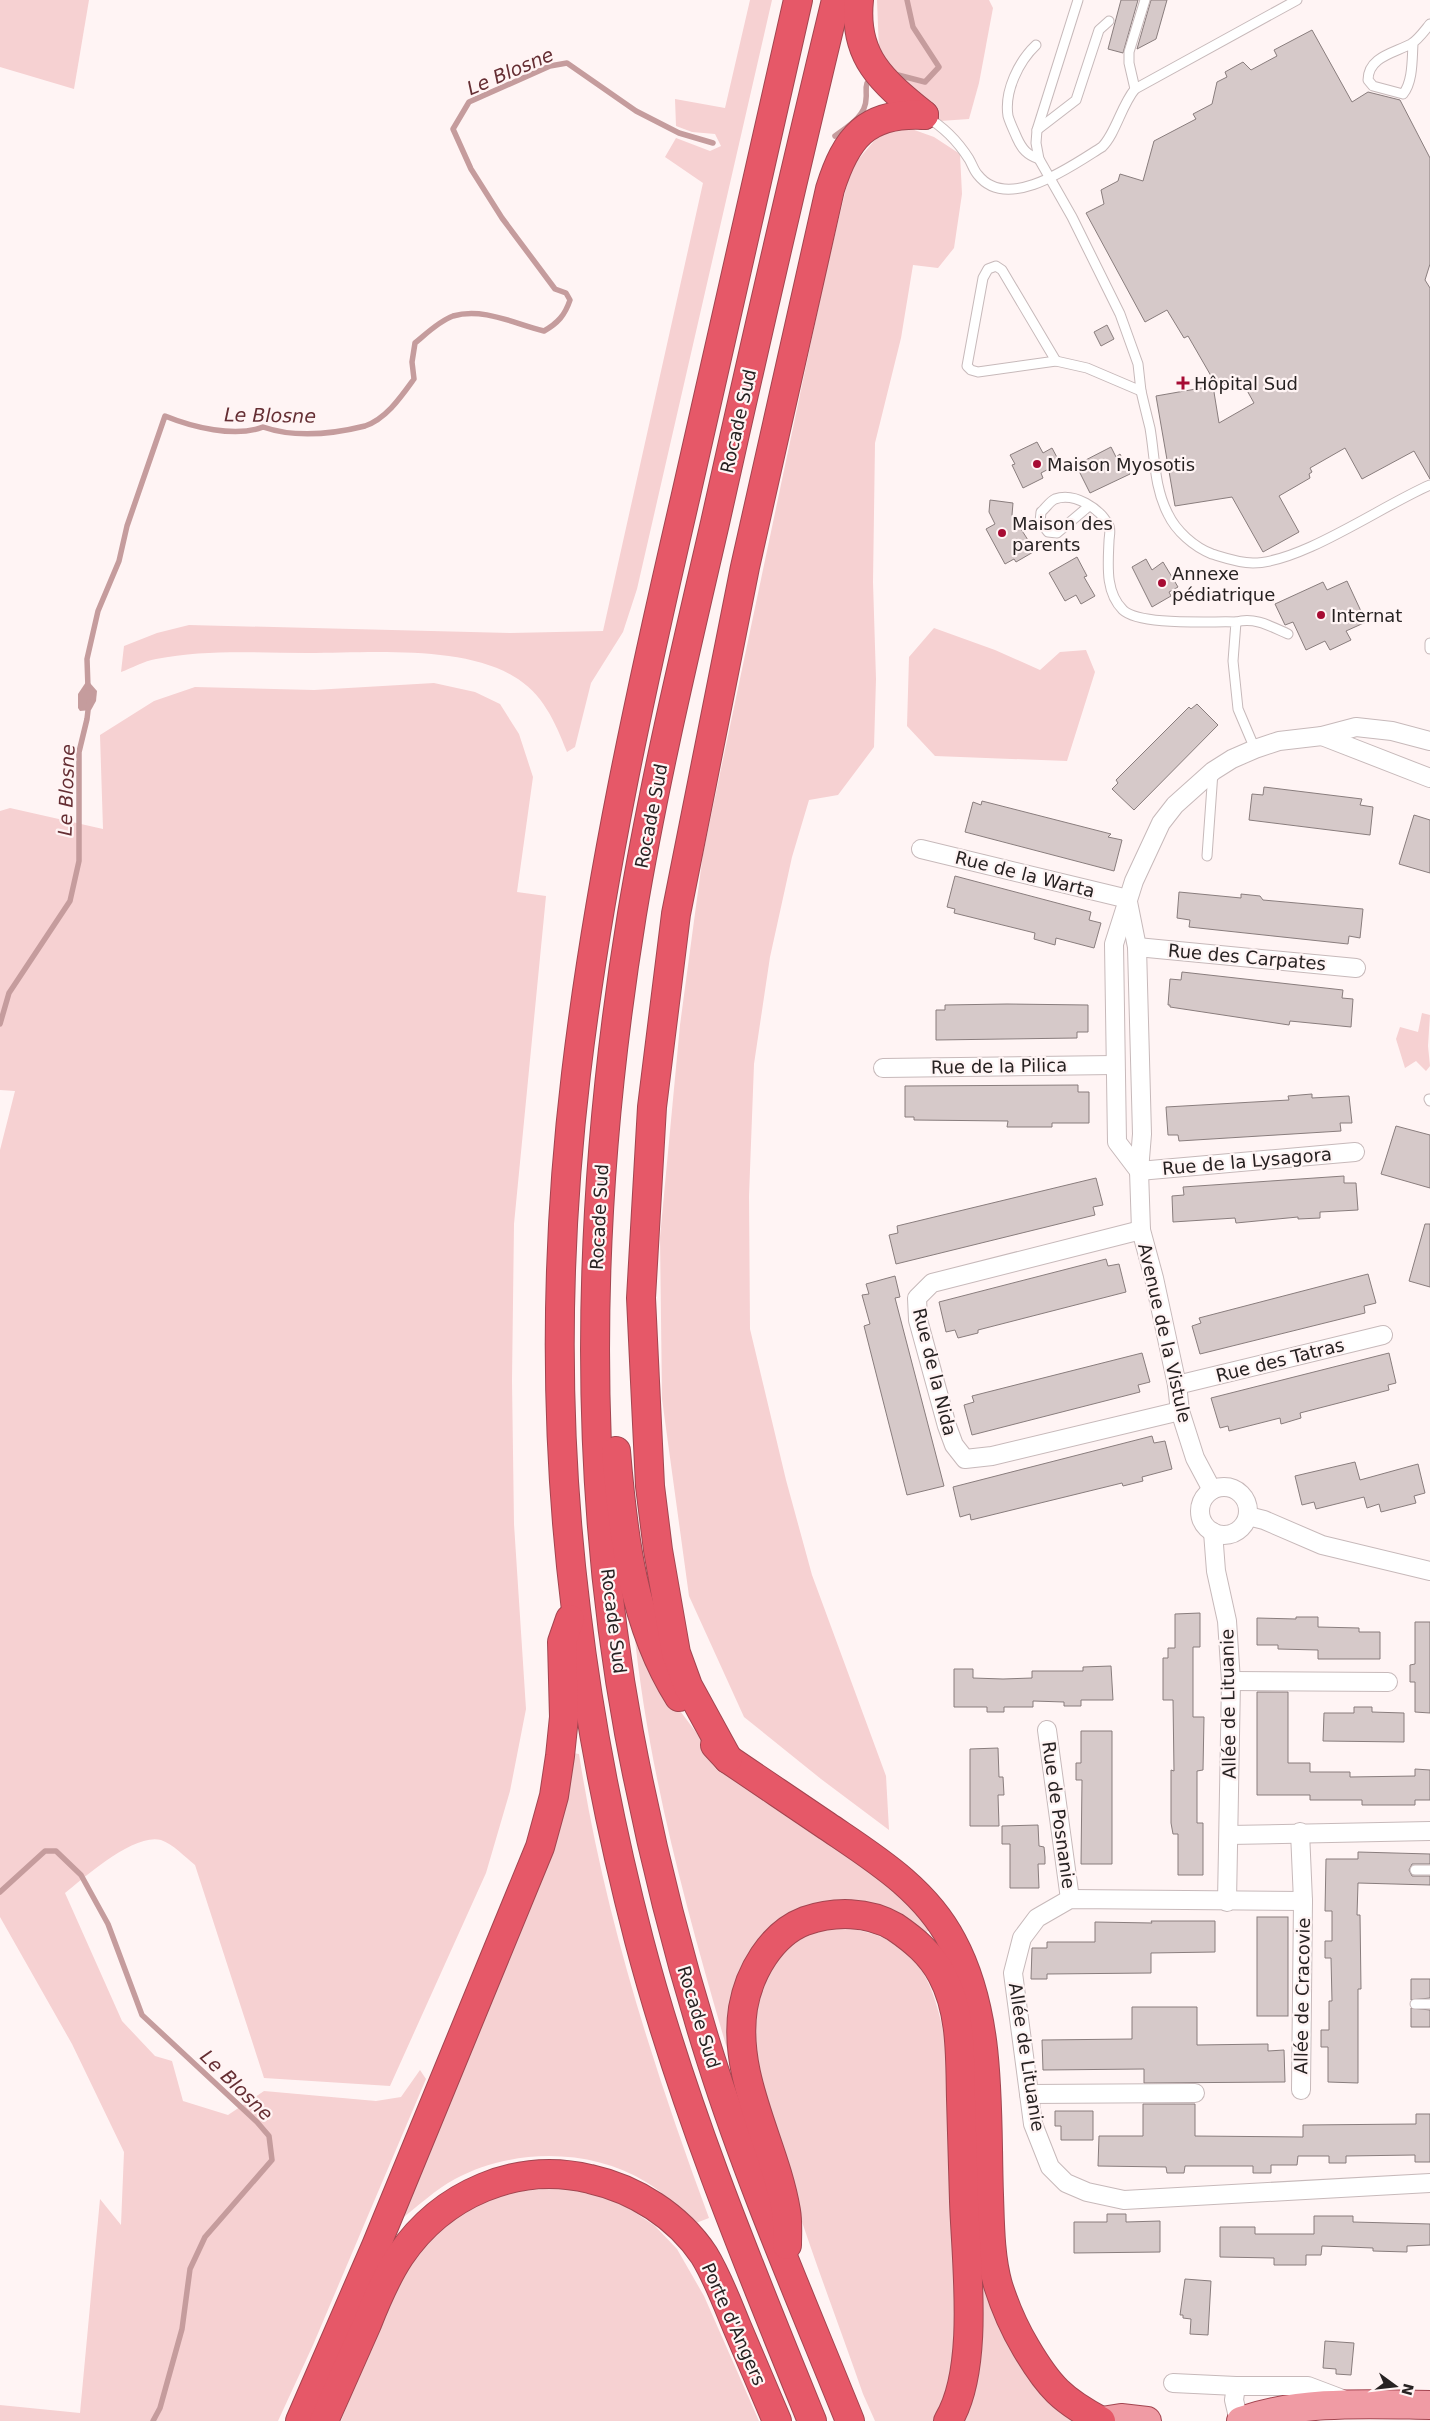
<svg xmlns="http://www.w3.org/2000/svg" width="1430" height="2421" viewBox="0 0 1430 2421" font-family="'DejaVu Sans',sans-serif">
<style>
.green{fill:#f6d1d2}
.water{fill:#c59c9d}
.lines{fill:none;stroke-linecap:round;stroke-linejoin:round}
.stream{stroke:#c59c9d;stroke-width:5.5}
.building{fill:#d6c9c9;stroke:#897d7d}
.lane-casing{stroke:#c7b9ba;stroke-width:11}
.street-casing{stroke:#c7b9ba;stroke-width:20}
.primary-casing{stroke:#a34550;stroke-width:30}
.highway-casing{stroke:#a34550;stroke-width:30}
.lane{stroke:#fff;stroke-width:9}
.street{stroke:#fff;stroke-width:18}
.primary{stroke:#f09ba4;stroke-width:28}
.highway{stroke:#e65868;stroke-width:28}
.poi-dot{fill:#a60b33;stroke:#fff4f4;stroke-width:2}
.labels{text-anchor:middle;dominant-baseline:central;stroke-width:4.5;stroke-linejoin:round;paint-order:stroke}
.poi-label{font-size:18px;fill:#272222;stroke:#fff4f4;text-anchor:start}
.street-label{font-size:18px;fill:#272222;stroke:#fff4f4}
.water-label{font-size:19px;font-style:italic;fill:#652e33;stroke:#fff4f4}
</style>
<rect width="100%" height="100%" fill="#fff4f4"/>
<g class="green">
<polygon points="0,0 89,0 74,89 0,67"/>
<path d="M750,0H772L637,589L623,632L591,683L575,747L567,752C555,722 543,693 513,676C461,645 368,653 308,653C258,653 206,649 156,659C144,661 132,668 121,672L124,646L157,633L189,625L510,633L603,631L703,183L665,157L676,138L710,151L721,146L715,134L692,132L676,126L675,99L725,108Z"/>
<polygon points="877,0 989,0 993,8 979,83 969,119 940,121 923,107 879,51"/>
<polygon points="906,127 934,137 960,154 962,194 954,248 938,268 913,265 901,338 875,443 873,582 876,679 874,747 838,795 809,800 792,857 770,957 754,1064 749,1196 750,1329 786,1480 812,1575 886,1776 889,1830 821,1779 744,1717 689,1596 662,1399 660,1237 680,1025 703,854 825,276 851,168 880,134"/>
<polygon points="934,628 995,650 1040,670 1060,652 1086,650 1095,672 1067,761 935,756 907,726 909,657"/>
<path d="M434,683L475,692L500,704L519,734L533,777L517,892L546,896L514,1224L512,1381L514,1524L526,1709L510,1791L486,1873L390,2086L264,2078L195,1865C185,1857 173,1844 161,1840C134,1833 85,1877 65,1893L122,2021L155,2056L172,2061L183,2101L228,2115L264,2091L376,2101L401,2097L420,2070L426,2079L313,2345L278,2421H0V2405L80,2413L100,2199L121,2225L124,2152L72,2044L0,1917V1150L15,1091L0,1090V811L10,808L103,829L100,735L154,701L195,687L314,690Z"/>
<polygon points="1422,1013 1430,1015 1428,1046 1430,1066 1426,1071 1416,1061 1405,1068 1396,1039 1400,1027 1418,1032"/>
<path d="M634,1630L666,1692L710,1751L889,1882L932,1930L922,1933L784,1924L730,2059C689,1919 649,1777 634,1630Z"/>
<path d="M573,1753L579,1754C604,1914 653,2067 709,2218L696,2223C680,2209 664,2193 646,2182C590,2148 513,2148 455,2179C435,2190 418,2206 400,2220Z"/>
<path d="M837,1927C924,1935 935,1985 949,2060L956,2360L941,2409L933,2421H875L863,2394C830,2299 792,2204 768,2107C760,2073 750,2039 754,2003C756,1980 779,1952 798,1939C809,1931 824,1929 837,1927Z"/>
<path d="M554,2188L581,2191L606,2197L633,2211L655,2226L677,2249L704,2296L759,2421H341C372,2345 395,2252 469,2207C494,2192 526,2191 554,2188Z"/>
<polygon points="979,2268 1077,2418 1070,2421 960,2421"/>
</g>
<polygon class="water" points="86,682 90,683 97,691 96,701 91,710 80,711 78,708 78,694"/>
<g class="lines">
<g class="stream">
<polyline points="898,75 925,82 939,67 913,27 907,0"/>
<path d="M835,136C847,127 866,116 866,99C867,93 865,89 867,83"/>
<path d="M88,688L87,659L98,611L119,561L127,526L165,416C192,427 235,438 263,427C295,438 333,434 365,426C386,419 401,397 414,379L412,362L415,343C426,334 439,321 453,316C483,307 515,324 544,331C558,323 565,315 570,300L566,293L555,289L502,218L471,169L453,129L469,102L550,66L567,63L636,111L679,133L713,143"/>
<polyline points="0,1024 9,993 70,901 79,861 79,752 87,719 89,702"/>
<polyline points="0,1892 45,1851 56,1851 81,1875 108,1924 142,2015 257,2122 269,2136 272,2160 205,2237 190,2269 182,2329 160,2408 153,2421"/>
</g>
</g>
<g class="building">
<polygon points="1121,0 1138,0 1123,53 1108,49"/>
<polygon points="1151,0 1167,0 1156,39 1137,49"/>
<polygon points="1312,30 1352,102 1368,92 1400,100 1430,158 1430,264 1425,280 1430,288 1430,479 1414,451 1362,479 1345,448 1310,468 1312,472 1309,474 1310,478 1279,496 1299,532 1263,552 1232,497 1175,506 1156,396 1213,386 1219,423 1254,403 1239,376 1218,388 1188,336 1184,338 1167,310 1145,322 1086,213 1104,204 1101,190 1118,181 1120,174 1143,181 1154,141 1196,119 1193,114 1212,104 1217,82 1227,77 1225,72 1243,62 1251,70 1277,56 1274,50"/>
<polygon points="1107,325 1114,339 1101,346 1094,332"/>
<polygon points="1037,442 1043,453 1052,448 1060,463 1041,473 1043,478 1023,488 1012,465 1015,464 1010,455"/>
<polygon points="1111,447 1116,457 1120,454 1130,474 1090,493 1076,465"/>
<polygon points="990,500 1013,503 1012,515 1035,551 1016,562 1014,559 1005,564 986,529 995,524 989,512"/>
<polygon points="1077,557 1087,576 1084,577 1095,596 1081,604 1076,595 1065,601 1049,573"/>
<polygon points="1146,559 1152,570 1163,562 1178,587 1169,592 1171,596 1152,607 1132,567"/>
<polygon points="1347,581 1366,622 1346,631 1351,640 1330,650 1325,641 1306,650 1293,622 1285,625 1275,604 1323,582 1327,590"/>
<polygon points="1197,704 1218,725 1134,810 1112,789 1118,783 1116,780 1189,707 1191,709"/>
<polygon points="1264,787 1362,799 1360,805 1373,807 1370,835 1249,820 1252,794 1263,795"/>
<polygon points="982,801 1111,834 1108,837 1122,840 1114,871 965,832 973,802 981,805"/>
<polygon points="1414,815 1430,820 1430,873 1399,864"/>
<polygon points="955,876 1091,912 1089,920 1101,923 1094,948 1056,938 1055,945 1034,939 1035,933 954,913 955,909 947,907"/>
<polygon points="1179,892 1241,898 1241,894 1260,896 1263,900 1363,909 1360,938 1349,936 1348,944 1189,927 1190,920 1177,918"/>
<polygon points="1182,972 1343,990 1342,998 1353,999 1351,1027 1290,1021 1289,1025 1170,1007 1170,1005 1168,1005 1170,979 1181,980"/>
<polygon points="1007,1004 1088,1005 1088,1032 1077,1032 1077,1038 936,1040 936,1010 945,1010 945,1005"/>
<polygon points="1078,1085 1078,1092 1089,1092 1089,1123 1052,1123 1052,1127 1007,1127 1008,1121 914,1120 914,1117 905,1117 905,1086"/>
<polygon points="1312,1094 1312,1098 1349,1096 1352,1123 1340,1123 1341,1131 1179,1141 1178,1135 1168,1135 1166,1107 1289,1100 1288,1096"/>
<polygon points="1396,1126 1430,1135 1430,1188 1381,1174"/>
<polygon points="1344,1176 1344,1183 1356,1183 1358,1210 1320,1212 1320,1218 1298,1219 1298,1217 1236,1223 1235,1218 1173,1222 1172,1196 1184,1195 1183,1187"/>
<polygon points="1096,1178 1103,1205 1093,1207 1095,1215 896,1264 889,1235 898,1233 897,1226"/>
<polygon points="1425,1224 1430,1224 1430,1287 1409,1281"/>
<polygon points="1106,1259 1108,1266 1119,1264 1126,1292 978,1330 978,1333 958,1338 955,1330 946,1332 939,1302"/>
<polygon points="1368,1274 1376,1303 1364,1306 1365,1313 1200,1354 1192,1326 1201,1323 1199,1318"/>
<polygon points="895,1276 900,1297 895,1298 944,1486 907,1495 864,1326 870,1324 862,1295 869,1294 866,1284"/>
<polygon points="1142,1353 1150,1382 1138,1385 1140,1392 972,1435 964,1405 974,1402 972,1396"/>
<polygon points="1389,1353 1396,1383 1388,1385 1389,1390 1300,1413 1301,1418 1281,1424 1280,1418 1229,1431 1228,1426 1220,1428 1211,1398"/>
<polygon points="1152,1436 1154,1443 1165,1441 1172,1469 1142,1477 1143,1481 1123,1486 1122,1483 971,1520 970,1514 960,1517 953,1487"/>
<polygon points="1355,1462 1360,1480 1418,1464 1425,1493 1414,1496 1416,1503 1381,1512 1379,1504 1367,1508 1364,1497 1316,1509 1314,1502 1302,1505 1295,1476"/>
<polygon points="1200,1613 1200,1647 1193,1647 1193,1717 1204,1717 1203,1770 1197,1771 1197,1823 1203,1823 1203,1875 1178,1875 1178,1834 1173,1834 1171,1823 1171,1770 1174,1771 1173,1700 1163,1700 1163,1658 1168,1658 1168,1648 1175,1648 1175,1614"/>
<polygon points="1296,1617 1318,1617 1318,1627 1359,1628 1359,1632 1380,1632 1380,1659 1318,1659 1318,1650 1278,1649 1278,1645 1257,1645 1257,1618 1296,1619"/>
<polygon points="1415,1622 1430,1622 1430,1713 1415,1712 1415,1682 1410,1682 1410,1665 1415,1664"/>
<polygon points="1111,1666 1113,1700 1081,1700 1081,1706 1064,1706 1064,1702 1033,1701 1033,1707 1004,1707 1004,1712 987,1712 987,1707 954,1707 954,1669 973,1669 973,1678 1003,1679 1032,1678 1032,1671 1083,1671 1083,1667"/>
<polygon points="1257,1692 1288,1692 1288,1763 1310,1763 1310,1772 1350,1772 1350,1777 1415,1776 1415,1769 1430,1770 1430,1800 1415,1800 1415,1805 1362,1805 1362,1800 1310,1800 1310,1795 1257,1795"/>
<polygon points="1354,1707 1372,1707 1372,1712 1404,1713 1404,1742 1323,1741 1324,1713 1354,1713"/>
<polygon points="1081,1731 1112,1731 1112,1864 1081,1864 1082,1780 1076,1780 1076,1763 1081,1763"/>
<polygon points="998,1748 999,1777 1003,1777 1004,1795 998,1795 999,1826 970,1826 970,1749"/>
<polygon points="1038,1825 1039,1846 1044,1847 1045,1857 1045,1864 1038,1864 1039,1888 1010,1888 1010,1844 1002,1844 1002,1826"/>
<polygon points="1358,1852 1430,1854 1430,1864 1412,1864 1409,1870 1412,1876 1430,1876 1430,1885 1358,1883 1357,1915 1360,1915 1361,1989 1358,1989 1358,2083 1328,2082 1328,2047 1321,2047 1321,2030 1329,2030 1329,2001 1332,2001 1331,1958 1325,1958 1325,1941 1332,1941 1332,1911 1325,1911 1326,1859 1358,1859"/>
<rect x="1257" y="1917" width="31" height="99"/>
<polygon points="1151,1921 1215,1921 1215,1952 1151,1953 1151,1973 1047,1974 1047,1979 1031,1979 1032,1948 1047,1948 1047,1942 1095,1942 1095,1922 1152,1923"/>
<polygon points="1411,1979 1430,1979 1430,1998 1411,2000"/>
<polygon points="1132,2007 1197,2007 1197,2045 1268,2044 1268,2051 1284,2050 1285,2082 1144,2083 1144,2069 1043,2070 1042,2040 1132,2039"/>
<polygon points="1411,2008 1430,2010 1430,2027 1411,2027"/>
<polygon points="1143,2104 1195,2104 1195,2136 1303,2137 1303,2125 1416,2124 1416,2114 1430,2114 1430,2162 1415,2162 1415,2155 1346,2156 1346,2163 1329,2163 1329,2156 1298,2156 1297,2165 1271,2165 1271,2173 1253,2173 1253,2166 1185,2166 1184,2173 1167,2173 1166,2167 1098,2166 1099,2136 1143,2136"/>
<polygon points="1055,2111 1093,2111 1093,2140 1061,2140 1061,2126 1055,2126"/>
<polygon points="1107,2214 1126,2214 1126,2222 1160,2221 1160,2252 1074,2253 1074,2222 1107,2222"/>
<polygon points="1314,2216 1353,2216 1353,2222 1430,2224 1430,2245 1407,2246 1407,2252 1373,2251 1373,2248 1322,2246 1321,2255 1306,2255 1306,2265 1274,2265 1274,2258 1220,2257 1220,2227 1255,2227 1255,2234 1314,2234"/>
<polygon points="1185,2279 1211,2281 1208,2335 1190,2334 1191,2319 1183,2318 1183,2315 1180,2315"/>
<polygon points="1325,2341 1354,2343 1351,2375 1336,2374 1336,2369 1323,2368"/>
</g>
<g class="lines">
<g class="lane-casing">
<g id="lane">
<path d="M1413,44C1412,59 1413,82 1403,94L1373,86L1368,80C1368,57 1394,53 1411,44C1418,40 1425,30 1430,24"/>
<path d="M1036,45C1019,61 1004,91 1008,116C1010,123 1014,131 1017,138C1022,149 1027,155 1039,159"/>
<polyline points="1135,89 1129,63 1129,52 1145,0"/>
<path d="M925,116C944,127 957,140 969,159C972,164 974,171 978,175C1008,213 1073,165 1102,147C1116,133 1121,106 1135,89L1297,0"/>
<polyline points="1037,130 1076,100 1099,30 1109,21"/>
<polygon points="996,266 1002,270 1056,361 978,372 971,370 967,366 983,278 988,269"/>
<polyline points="1056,361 1087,368 1141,391 1138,364 1120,314 1072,217 1039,159 1036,143 1037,130 1078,0"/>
<path d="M1141,391C1144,404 1147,416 1150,428C1155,457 1154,487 1168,514C1176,531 1194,547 1212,554C1225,558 1239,563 1253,563C1301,563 1383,505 1430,485"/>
<path d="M1089,506L1057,533L1048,532L1040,522L1041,512C1045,509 1050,501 1055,499C1074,492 1100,508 1109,526C1111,530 1109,537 1109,541C1108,565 1105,592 1123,610C1140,626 1212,621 1236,622L1233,661L1238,709L1255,749"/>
<path d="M1236,622C1255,617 1270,626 1288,634"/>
<polyline points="1430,643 1430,649"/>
<polyline points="1207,856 1213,772"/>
<polyline points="1429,1099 1430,1101"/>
<polyline points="1415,1870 1430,1870"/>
<polyline points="1415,2004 1430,2004"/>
</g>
</g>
<g class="street-casing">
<g id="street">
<polyline points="1322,736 1430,778"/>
<polyline points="921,849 1128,899"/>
<polyline points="1128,902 1137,947 1142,1134 1139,1171 1141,1230 1154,1278 1177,1385 1180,1411 1195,1458 1212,1490"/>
<polyline points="1137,947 1356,968"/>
<polyline points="883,1068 1114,1065"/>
<polyline points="1139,1171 1117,1142 1114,944 1134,881 1161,823 1175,805 1213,771 1232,759 1255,749 1279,741 1322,736 1356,727 1392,731 1430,741"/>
<polyline points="1139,1171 1355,1152"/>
<polyline points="1141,1230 932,1283 917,1298 918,1320 947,1426 954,1445 965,1459 992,1456 1180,1411"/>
<polyline points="1177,1385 1383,1335"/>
<circle cx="1224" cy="1511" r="24"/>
<polyline points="1248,1516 1264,1520 1322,1545 1430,1571"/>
<polyline points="1213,1532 1216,1571 1227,1621 1231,1681 1227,1902"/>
<polyline points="1231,1681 1388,1682"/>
<polyline points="1047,1730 1070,1899"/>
<polyline points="1300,1832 1303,1901 1070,1899 1037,1918 1022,1938 1013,1973 1033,2124 1050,2167 1066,2183 1087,2192 1124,2200 1430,2183"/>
<polyline points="1229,1835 1430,1831"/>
<polyline points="1301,2090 1303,1901"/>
<polyline points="1029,2094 1195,2093"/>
<polyline points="1173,2383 1236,2386"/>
<polyline points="1239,2421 1234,2400 1236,2386 1308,2386 1345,2400"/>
</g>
</g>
<g class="primary-casing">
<g id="primary">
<polyline points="1102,2421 1121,2418 1147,2421"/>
<path d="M1241,2421C1301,2400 1367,2404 1430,2405"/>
</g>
</g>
<g class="highway-casing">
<g id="highway">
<path d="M798,0C760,166 722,332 685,499C641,689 599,880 576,1074C555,1251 554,1433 576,1610C589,1721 611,1832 639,1940C682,2104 748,2264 812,2421"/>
<path d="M836,0C794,174 754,348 715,523C685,653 654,782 632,914C588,1184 579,1463 629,1733C650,1844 677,1953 711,2060C750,2183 802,2302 850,2421"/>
<path d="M859,0C853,57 882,81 924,115"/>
<path d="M616,1451C623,1536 633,1624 679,1697"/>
<path d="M715,1745L728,1759C761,1781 794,1804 827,1826C874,1858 925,1889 952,1941C993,2017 986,2112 989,2195C990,2224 990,2257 998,2285C1005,2307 1014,2328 1026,2348C1049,2387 1062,2400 1101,2421"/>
<path d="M728,1759L688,1686L676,1653L658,1550L650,1486L641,1298L652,1107L676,914L745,567L830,189C846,138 866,112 924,115"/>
<path d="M787,2245C787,2234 788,2222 786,2211C775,2144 732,2078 743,2008C749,1973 771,1934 805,1921C834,1911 868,1911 895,1927C914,1940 931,1954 942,1975C962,2012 960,2058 961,2099C962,2133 963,2167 964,2201C966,2262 980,2369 948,2421"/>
<polyline points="300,2421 376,2246 540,1847 554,1796 560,1756 564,1717 562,1642 570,1619"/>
<path d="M324,2421C338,2389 353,2356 367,2324C376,2301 386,2277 400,2256C442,2194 517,2161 590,2179C635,2189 678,2216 704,2255C718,2278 727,2303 737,2327C750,2358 764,2390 777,2421"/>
</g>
</g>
<use href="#lane" class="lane"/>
<use href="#street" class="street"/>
<use href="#primary" class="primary"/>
<use href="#highway" class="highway"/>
</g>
<g class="poi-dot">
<path d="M1180.5 375.5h5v5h5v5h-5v5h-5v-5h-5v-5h5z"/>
<circle cx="1037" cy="464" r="5"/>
<circle cx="1002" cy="533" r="5"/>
<circle cx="1162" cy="583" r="5"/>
<circle cx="1321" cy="615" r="5"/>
</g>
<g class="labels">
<g class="poi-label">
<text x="1194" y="383">Hôpital Sud</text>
<text x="1047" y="464">Maison Myosotis</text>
<text x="1012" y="523">Maison des<tspan x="1012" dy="21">parents</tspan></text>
<text x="1172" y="573">Annexe<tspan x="1172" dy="21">pédiatrique</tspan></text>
<text x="1331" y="615">Internat</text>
</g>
<g class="street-label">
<text transform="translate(738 421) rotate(-77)">Rocade Sud</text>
<text transform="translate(651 816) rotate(-79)">Rocade Sud</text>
<text transform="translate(1025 874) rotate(14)">Rue de la Warta</text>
<text transform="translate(1247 957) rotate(5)">Rue des Carpates</text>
<text transform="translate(999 1066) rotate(-1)">Rue de la Pilica</text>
<text transform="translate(1247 1161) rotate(-5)">Rue de la Lysagora</text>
<text transform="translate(599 1217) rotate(-87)">Rocade Sud</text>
<text transform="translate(1165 1333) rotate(77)">Avenue de la Vistule</text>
<text transform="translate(1280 1360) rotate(-14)">Rue des Tatras</text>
<text transform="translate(935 1372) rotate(76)">Rue de la Nida</text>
<text transform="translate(614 1621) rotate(83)">Rocade Sud</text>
<text transform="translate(1228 1704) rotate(-91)">Allée de Lituanie</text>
<text transform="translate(1059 1815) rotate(82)">Rue de Posnanie</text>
<text transform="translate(1302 1996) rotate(-89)">Allée de Cracovie</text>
<text transform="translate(699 2017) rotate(73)">Rocade Sud</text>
<text transform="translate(1027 2057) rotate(81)">Allée de Lituanie</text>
<text transform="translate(734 2324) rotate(66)">Porte d'Angers</text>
</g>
<g class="water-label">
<text transform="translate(510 71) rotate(-23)">Le Blosne</text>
<text transform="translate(270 415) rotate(1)">Le Blosne</text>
<text transform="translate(66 790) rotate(-88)">Le Blosne</text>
<text transform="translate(237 2085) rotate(44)">Le Blosne</text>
</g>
</g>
<g transform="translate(1395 2386) rotate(105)" stroke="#fff4f4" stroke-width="4" paint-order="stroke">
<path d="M0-4L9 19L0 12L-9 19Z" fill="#272222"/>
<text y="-8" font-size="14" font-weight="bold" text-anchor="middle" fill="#272222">N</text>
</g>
</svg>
